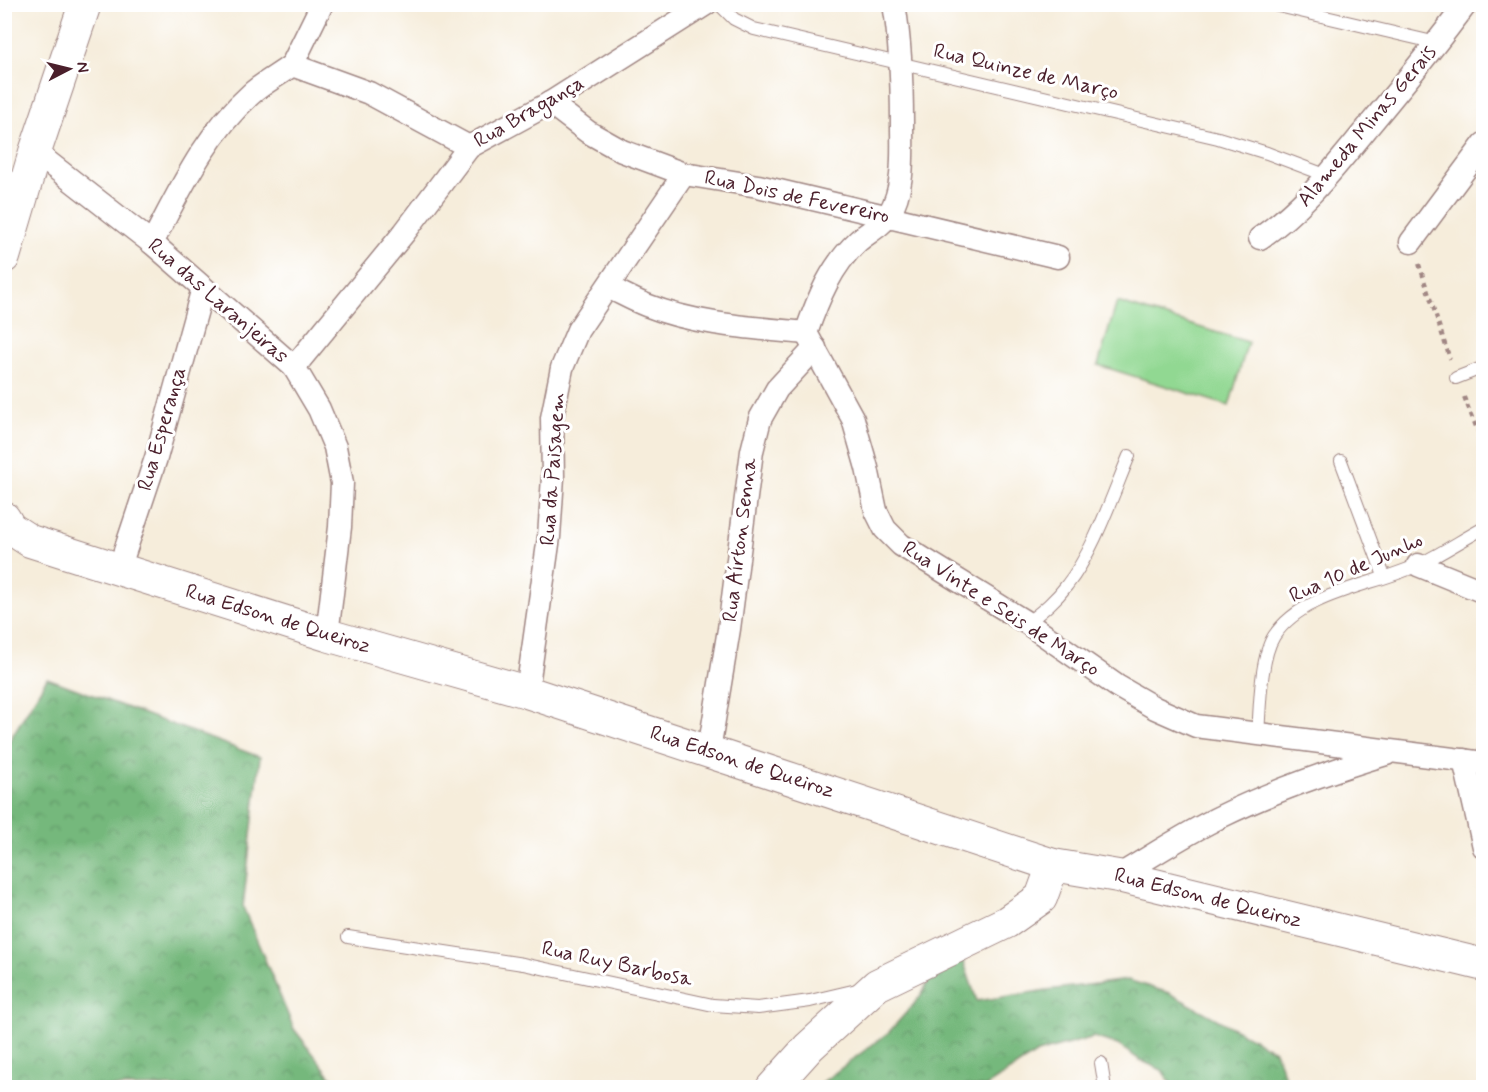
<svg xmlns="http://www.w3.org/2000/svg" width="1488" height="1092" viewBox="0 0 1488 1092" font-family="Mynerve,sans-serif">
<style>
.forest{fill:url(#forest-crowns);stroke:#5f6c54;stroke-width:1.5}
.pitch{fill:#91d892;stroke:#6e7c5e;stroke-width:1.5}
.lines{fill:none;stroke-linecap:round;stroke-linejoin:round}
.lane-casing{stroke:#a08683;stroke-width:14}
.street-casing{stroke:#a08683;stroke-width:25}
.secondary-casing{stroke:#a08683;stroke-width:34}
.path{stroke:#a08683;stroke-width:4;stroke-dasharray:4.5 4.5;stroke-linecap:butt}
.lane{stroke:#fff;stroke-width:12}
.street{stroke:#fff;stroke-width:22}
.secondary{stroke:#fff;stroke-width:32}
.labels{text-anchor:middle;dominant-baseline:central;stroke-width:6;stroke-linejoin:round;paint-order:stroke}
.street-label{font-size:21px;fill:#4a1f2b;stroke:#fff}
</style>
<defs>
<pattern id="forest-crowns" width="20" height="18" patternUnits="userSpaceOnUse" patternTransform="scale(1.5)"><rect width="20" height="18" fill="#74b87c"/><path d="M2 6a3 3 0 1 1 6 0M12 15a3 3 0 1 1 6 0" fill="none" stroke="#619566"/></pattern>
</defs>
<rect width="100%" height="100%" fill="#fff"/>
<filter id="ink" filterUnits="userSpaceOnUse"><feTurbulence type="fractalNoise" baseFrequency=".0167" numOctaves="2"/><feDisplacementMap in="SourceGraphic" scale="12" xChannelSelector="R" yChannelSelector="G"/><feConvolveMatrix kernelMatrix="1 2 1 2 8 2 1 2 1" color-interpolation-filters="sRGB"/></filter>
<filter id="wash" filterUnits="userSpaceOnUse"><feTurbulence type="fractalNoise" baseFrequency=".008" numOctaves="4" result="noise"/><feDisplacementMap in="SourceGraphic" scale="24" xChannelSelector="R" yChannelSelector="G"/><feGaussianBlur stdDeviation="1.35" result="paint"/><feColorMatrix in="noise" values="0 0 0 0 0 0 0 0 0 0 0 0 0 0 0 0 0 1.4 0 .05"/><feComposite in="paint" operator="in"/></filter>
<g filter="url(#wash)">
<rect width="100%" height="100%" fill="#f6eddb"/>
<g class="forest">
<polygon points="47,678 260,757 243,907 294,1029 339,1087 5,1087 5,748"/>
<polygon points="961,954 977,1001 1047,990 1128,980 1169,993 1275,1051 1289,1087 1173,1087 1162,1070 1140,1060 1118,1045 1094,1037 1037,1053 985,1087 815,1088 889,1032 920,997 930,978"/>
</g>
<polygon class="pitch" points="1117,302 1248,342 1229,406 1098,365"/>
</g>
<g filter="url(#ink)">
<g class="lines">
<g class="lane-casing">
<g id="lane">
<polyline points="719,4 734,19 754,29 1218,138 1267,153 1328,176"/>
<polyline points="1270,4 1437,43"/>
<polyline points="1456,378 1484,367"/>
<polyline points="1341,461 1384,576"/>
<path d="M1027,623C1042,611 1056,600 1067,585C1094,551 1112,496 1129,456"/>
<path d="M1258,735C1260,708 1260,658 1274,636C1304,591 1375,586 1420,564C1442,553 1462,540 1484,528"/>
<polyline points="348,937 523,964 713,1005 758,1008 810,1001 861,989"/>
<polyline points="1101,1063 1105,1088"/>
</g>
</g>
<g class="street-casing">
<g id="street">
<path d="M894,4C901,45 902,83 902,124C902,153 905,188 889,214C883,225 867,233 858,241C831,266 818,299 806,333L853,419L867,468L876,511L885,529L901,545L1027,623L1117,686L1155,708L1196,726L1484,763"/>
<polyline points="292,65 322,4"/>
<polyline points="550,103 588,132 622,151 684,174 758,186 1058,257"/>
<polyline points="35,152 152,243 294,367 319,409 335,447 342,483 340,527 327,635"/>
<path d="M1260,238C1305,207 1334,168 1368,127C1402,86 1435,46 1466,4"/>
<polyline points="1411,242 1484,144"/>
<path d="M152,243C180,190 205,135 251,94C263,83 279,75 292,65L369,93L469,147"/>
<path d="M608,287C621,293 633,300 646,305C696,325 753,328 806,333"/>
<polyline points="294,367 404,233 469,147 550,103 706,4"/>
<polyline points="1418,565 1484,592"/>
<polyline points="119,569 156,458 203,288"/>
<polyline points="527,692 549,537 553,477 552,418 562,368 578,330 684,174"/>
<polyline points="709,750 729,629 752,451 760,419 777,389 815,348"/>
<polyline points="1464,760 1484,847"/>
<path d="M1118,876C1152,856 1186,833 1222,816C1275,790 1330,771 1386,754"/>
</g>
</g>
<g class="secondary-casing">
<g id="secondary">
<polyline points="4,257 35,152 85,4"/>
<polyline points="4,518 10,528 30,541 327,635 527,692 1053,865 1118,876 1484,965"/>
<polyline points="772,1088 809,1047 877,985 1007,922 1041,898 1053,865"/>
</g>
</g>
<g class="path">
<polyline points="1419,264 1450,359"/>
<polyline points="1464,397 1484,447"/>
</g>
<use href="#lane" class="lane"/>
<use href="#street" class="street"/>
<use href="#secondary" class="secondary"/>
</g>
</g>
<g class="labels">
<g class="street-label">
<text transform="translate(1026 72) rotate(13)">Rua Quinze de Março</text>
<text transform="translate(529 112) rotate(-30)">Rua Bragança</text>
<text transform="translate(1367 126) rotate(-50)">Alameda Minas Gerais</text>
<text transform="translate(797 197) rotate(12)">Rua Dois de Fevereiro</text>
<text transform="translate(218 301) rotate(41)">Rua das Laranjeiras</text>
<text transform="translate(162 429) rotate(-74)">Rua Esperança</text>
<text transform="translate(553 469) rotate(-86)">Rua da Paisagem</text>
<text transform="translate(740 540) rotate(-83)">Rua Aírton Senna</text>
<text transform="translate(1356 568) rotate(-24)">Rua 10 de Junho</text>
<text transform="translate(1001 609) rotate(33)">Rua Vinte e Seis de Março</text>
<text transform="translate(278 619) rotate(17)">Rua Edson de Queiroz</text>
<text transform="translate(742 762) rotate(18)">Rua Edson de Queiroz</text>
<text transform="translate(1208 898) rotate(14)">Rua Edson de Queiroz</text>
<text transform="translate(617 964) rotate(12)">Rua Ruy Barbosa</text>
</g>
</g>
<rect width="1488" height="1092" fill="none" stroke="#fff" stroke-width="24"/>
<g transform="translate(69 69) rotate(83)" stroke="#ffffff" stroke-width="4.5" paint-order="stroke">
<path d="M0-4.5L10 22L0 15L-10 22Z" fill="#4a1f2b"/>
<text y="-9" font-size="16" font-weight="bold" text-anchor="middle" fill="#4a1f2b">N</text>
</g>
</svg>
